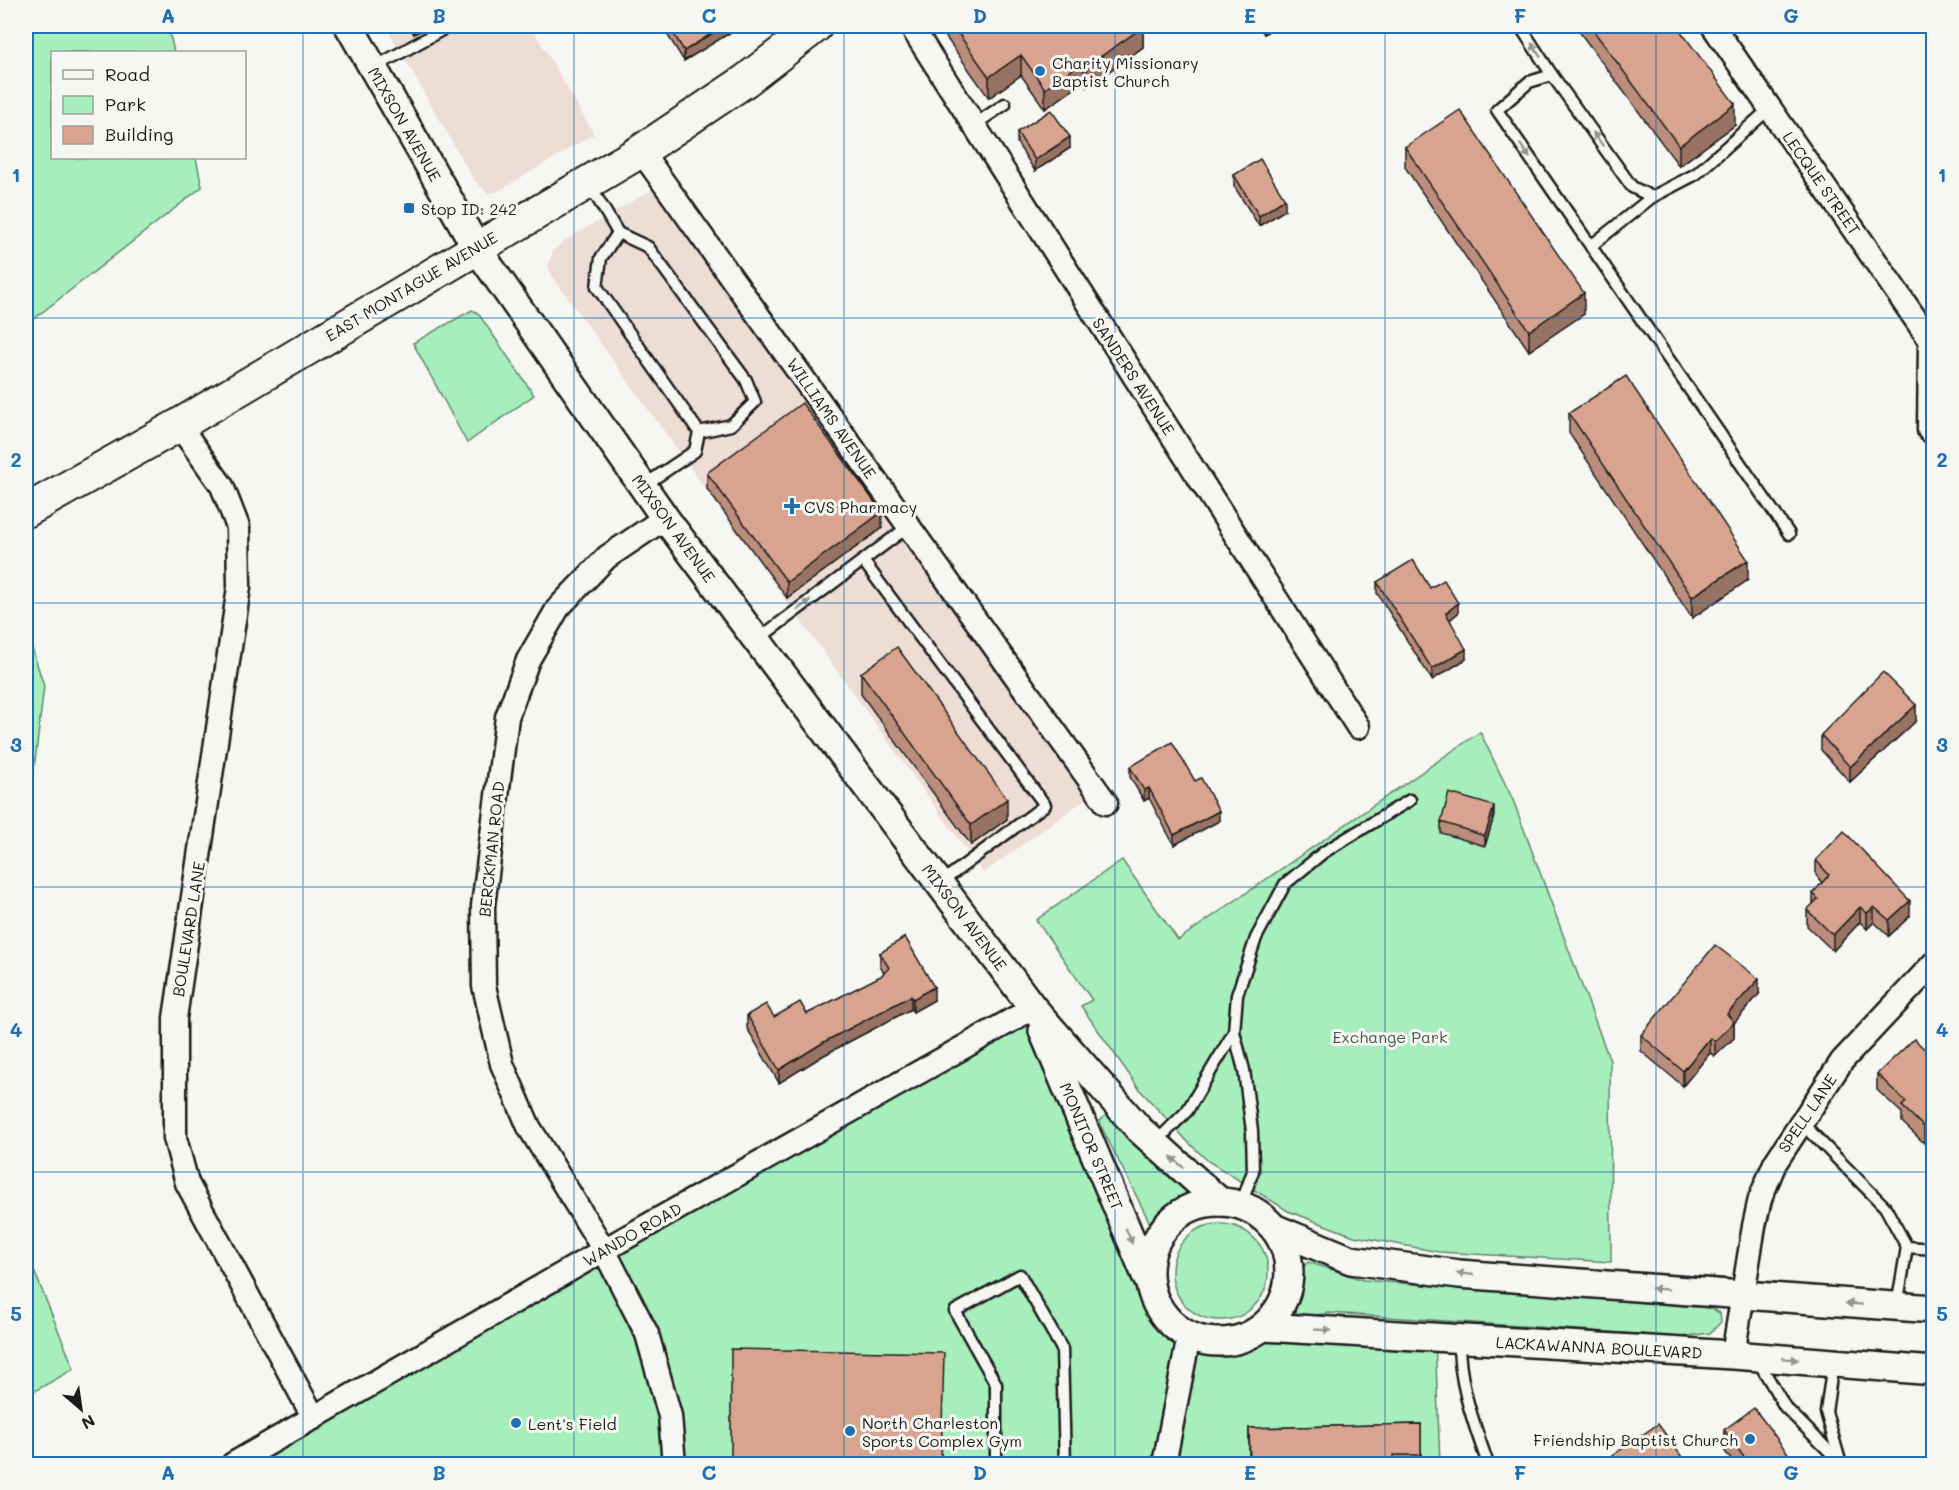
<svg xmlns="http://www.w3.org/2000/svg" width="1959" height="1490" viewBox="0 0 1959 1490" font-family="Mali,sans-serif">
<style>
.built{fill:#edddd4}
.green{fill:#a6eebc;stroke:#61856c;stroke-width:1.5}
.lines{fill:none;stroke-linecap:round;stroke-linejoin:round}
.service-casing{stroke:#1c1c1c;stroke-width:15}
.minor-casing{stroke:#1c1c1c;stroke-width:27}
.tertiary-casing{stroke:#1c1c1c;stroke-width:32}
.secondary-casing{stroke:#1c1c1c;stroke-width:36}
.service{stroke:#f6f6f2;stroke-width:10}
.minor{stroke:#f6f6f2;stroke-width:22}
.tertiary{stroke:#f6f6f2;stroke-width:27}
.secondary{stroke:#f6f6f2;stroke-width:32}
.wall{fill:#bb8d7b;stroke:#1c1c1c;stroke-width:1.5}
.shaded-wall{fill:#987364;stroke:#1c1c1c;stroke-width:1.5}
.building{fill:#d9a48f;stroke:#1c1c1c;stroke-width:1.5}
.oneway{fill:#949492}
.grid{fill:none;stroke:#1f6fb2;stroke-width:1.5;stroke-opacity:0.55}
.poi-dot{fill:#1f6fb2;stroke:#f6f6f2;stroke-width:2}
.labels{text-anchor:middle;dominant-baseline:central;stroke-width:6;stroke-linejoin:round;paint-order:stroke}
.poi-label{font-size:16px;fill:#1c1c1c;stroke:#f6f6f2;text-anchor:start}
.street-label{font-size:16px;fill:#1c1c1c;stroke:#f6f6f2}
.park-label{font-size:16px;fill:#455b4c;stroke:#f6f6f2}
.neatline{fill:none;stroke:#1f6fb2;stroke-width:2}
.grid-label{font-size:20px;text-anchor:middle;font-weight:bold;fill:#1f6fb2}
</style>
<rect width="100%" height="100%" fill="#f6f6f2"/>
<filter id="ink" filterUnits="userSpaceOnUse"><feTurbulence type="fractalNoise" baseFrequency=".0167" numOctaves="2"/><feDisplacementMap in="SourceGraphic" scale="12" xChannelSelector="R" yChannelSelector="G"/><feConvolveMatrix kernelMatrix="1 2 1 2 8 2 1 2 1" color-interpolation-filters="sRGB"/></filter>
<g filter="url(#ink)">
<g class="built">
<polygon points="386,26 531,26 594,134 502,189 489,194 474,180"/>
<polygon points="664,183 1098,790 983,873 552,276 548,266 553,251 564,241"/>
</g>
<g class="green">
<polygon points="26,26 168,26 174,52 52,52 52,158 196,158 202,187 26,325"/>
<polygon points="472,310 478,313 534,395 467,443 413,343"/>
<polygon points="26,629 44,686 26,837"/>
<polygon points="1480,732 1513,800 1610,1061 1611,1262 1439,1252 1354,1236 1288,1211 1208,1161 1188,1142 1140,1090 1081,1006 1092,1000 1036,920 1122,860 1178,940"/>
<path d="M1033,1008L1157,1306C1187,1346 1222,1353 1264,1327L1435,1337L1440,1464H233Z"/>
<polygon points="1107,1114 1114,1117 1161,1169 1185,1189 1188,1198 1151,1225 1102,1128 1100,1121"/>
<circle cx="1220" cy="1272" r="48"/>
<polygon points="26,1251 74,1369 26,1396"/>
<polygon points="1308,1262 1363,1280 1711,1308 1720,1313 1721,1322 1710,1333 1680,1337 1330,1313 1298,1317 1295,1311 1300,1290 1302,1268"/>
</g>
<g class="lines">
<g class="service-casing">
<g id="service">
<polyline points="1520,26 1552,75"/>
<polyline points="373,68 449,26"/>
<polyline points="1770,108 1696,174 1652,197 1632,187 1552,75 1529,82 1497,110 1789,534"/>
<polyline points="974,125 1005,104"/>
<polyline points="589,184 618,233 601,258 597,287 699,432 695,451 643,486"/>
<polyline points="618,233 648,247 746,380 755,402 731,425 699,432"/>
<polyline points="1591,246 1652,197"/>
<polyline points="864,562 1045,805 940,883"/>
<polyline points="757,640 909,526"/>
<polyline points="1801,1122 1885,1207 1907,1247 1934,1249"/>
<polyline points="1155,1143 1187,1111 1234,1032"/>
<polyline points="1241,1205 1253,1171 1252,1131 1244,1070 1234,1032 1237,995 1256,938 1285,884 1324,852 1410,800"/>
<polyline points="1897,1306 1907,1247"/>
<path d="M1459,1339C1458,1382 1474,1424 1488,1464"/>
<polyline points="1757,1359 1785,1407 1842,1464"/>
<polyline points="1833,1363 1826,1412 1840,1461"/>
<polyline points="996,1464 996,1384 955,1311 1020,1275 1062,1349 1065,1464"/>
</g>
</g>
<g class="minor-casing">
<g id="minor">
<polyline points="911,26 1358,727"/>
<polyline points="1713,26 1930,340"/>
<polyline points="641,151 1106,803"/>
<polyline points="179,425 222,486 238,527 239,587 175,1018 175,1138 187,1183 314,1418"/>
<polyline points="1929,430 1930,340 1934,337"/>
<polyline points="665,518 607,557 558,608 528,660 507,717 483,906 484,986 502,1064 529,1127 604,1250 647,1334 670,1416 674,1464"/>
<polyline points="1733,1355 1754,1226 1760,1199 1775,1163 1842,1061 1934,963"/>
<polyline points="233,1464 604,1250 1033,1008"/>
<polyline points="1164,1464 1189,1336"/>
</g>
</g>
<g class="tertiary-casing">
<g id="tertiary">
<polyline points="349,26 476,247 665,518 1033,1008 1139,1129 1220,1202"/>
<polyline points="1043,1031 1148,1280"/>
<circle cx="1219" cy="1272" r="70"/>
<polyline points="1276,1229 1351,1260 1459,1274 1934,1309"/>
<polyline points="1264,1327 1733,1355 1934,1371"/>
</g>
</g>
<g class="secondary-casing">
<polyline id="secondary" points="26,511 179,425 641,151 745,81 816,26"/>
</g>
<use href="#service" class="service"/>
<use href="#minor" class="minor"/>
<use href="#tertiary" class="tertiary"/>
<use href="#secondary" class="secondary"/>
</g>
<g class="wall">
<polygon points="409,26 430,26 414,34"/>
<polygon points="667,26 741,26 684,61 667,34"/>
<polygon points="938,26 1143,26 1143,47 1087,87 1084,82 1045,109 1021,75 989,98"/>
<polygon points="1258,26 1276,26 1264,34"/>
<polygon points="1575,26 1677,26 1735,125 1679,166"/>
<polygon points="1017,132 1070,148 1035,171 1017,143"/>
<polygon points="1405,147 1584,314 1529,351 1405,167"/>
<polygon points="1234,175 1285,210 1259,226 1234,186"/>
<polygon points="1569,413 1748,580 1692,618 1569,433"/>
<polygon points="707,473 882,528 787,598 707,489"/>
<polygon points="1377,582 1430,588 1458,613 1450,620 1466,659 1432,680 1377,593"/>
<polygon points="861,673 1007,819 971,845 861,694"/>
<polygon points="1916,721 1850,782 1821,750 1821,735"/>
<polygon points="1130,767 1219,821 1174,845 1149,798 1144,801 1130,777"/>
<polygon points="1494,816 1485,846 1441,833 1441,822"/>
<polygon points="1816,860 1910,916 1889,936 1874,922 1867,929 1860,922 1833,951 1807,926 1807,910 1813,905 1813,893 1822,883 1816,875"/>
<polygon points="880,953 934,1000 913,1012 911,1009 824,1055 779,1083 747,1028 747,1015 774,1017 807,1014 881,976 884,973 880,966"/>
<polygon points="1759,994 1734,1023 1734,1038 1715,1056 1710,1053 1683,1086 1641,1051 1641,1035"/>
<polygon points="1934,1058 1934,1141 1931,1138 1924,1143 1902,1122 1902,1113 1877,1090 1877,1074"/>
<polygon points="1421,1424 1421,1464 1249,1464 1249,1428"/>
<polygon points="1724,1430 1796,1464 1734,1464 1724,1450"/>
</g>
<g class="shaded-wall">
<polygon points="414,26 430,26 414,34"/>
<polygon points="724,26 741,26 684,61 684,51"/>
<polygon points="1264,26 1276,26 1264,34"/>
<polygon points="1143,27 1143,47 1087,87 1087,66"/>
<polygon points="1021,55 1021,75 989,98 989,77"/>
<polygon points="1084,61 1084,82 1045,109 1045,89"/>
<polygon points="1735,104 1735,125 1679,166 1679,146"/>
<polygon points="1070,137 1070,148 1035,171 1035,160"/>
<polygon points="1285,199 1285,210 1259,226 1259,216"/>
<polygon points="1584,293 1584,314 1529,351 1529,331"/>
<polygon points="882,512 882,528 787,598 787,582"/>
<polygon points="1748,560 1748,580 1692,618 1692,597"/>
<polygon points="1458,603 1458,613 1446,623 1446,613"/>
<polygon points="1466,649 1466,659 1432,680 1432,669"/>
<polygon points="1916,705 1916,721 1850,782 1850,767"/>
<polygon points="1149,788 1149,798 1144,801 1144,790"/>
<polygon points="1007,799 1007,819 971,845 971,825"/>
<polygon points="1494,806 1494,816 1485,846 1485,836"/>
<polygon points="1219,811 1219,821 1174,845 1174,835"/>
<polygon points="1910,901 1910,916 1889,936 1889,920"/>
<polygon points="1860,907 1860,922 1833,951 1833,935"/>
<polygon points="1874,907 1874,922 1867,929 1867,913"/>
<polygon points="1759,979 1759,994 1734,1023 1734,1038 1715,1056 1715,1041 1727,1014"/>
<polygon points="934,987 934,1000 913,1012 913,999"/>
<polygon points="911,996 911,1009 824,1055 779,1083 779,1070 824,1042"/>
<polygon points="1710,1038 1710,1053 1683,1086 1683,1071"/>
<polygon points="1931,1122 1931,1138 1924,1143 1924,1127"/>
</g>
<g class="building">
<polygon points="669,26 724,26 684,51"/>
<polygon points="953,26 1143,26 1143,27 1087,66 1084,61 1045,89 1021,55 989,77"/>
<polygon points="1590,26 1677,26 1735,104 1679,146"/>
<polygon points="1051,110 1070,137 1035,160 1017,132"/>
<polygon points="1460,110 1584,293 1529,331 1405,147"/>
<polygon points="1260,159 1285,199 1259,216 1234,175"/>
<polygon points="1626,376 1748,560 1692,597 1569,413"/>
<polygon points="802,403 882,512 787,582 707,473"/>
<polygon points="1413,560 1430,588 1444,580 1458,603 1446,613 1466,649 1432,669 1377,582"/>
<polygon points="897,647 1007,799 971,825 861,673"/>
<polygon points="1883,672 1916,705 1850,767 1821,735"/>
<polygon points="1172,742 1195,781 1201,778 1219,811 1174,835 1149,788 1144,790 1130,767"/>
<polygon points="1449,793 1494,806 1485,836 1441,822"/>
<polygon points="1844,831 1910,901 1889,920 1874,907 1867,913 1860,907 1833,935 1807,910 1818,899 1813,893 1829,875 1816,860"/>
<polygon points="905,937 934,987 913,999 911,996 824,1042 779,1070 747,1015 766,1004 774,1017 800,1002 807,1014 881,976 889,968 880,953"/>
<polygon points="1715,945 1759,979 1727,1014 1734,1022 1715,1041 1710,1038 1683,1071 1641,1035"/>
<polygon points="1914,1039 1934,1058 1934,1126 1931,1122 1924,1127 1902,1106 1906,1102 1877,1074"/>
<polygon points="731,1349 944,1353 941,1464 731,1464"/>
<polygon points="1754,1408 1796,1464 1749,1464 1724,1430"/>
<polygon points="1421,1424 1421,1455 1394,1455 1394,1464 1250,1464 1249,1428"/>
<polygon points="1658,1424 1687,1464 1605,1464 1603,1462"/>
</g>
<defs><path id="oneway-solid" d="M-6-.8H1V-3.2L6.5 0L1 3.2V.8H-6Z" transform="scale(1.5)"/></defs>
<g class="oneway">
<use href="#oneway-solid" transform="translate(1536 50) rotate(-123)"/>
<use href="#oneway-solid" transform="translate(1598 139) rotate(-126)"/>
<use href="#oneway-solid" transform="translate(1525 151) rotate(55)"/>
<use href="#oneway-solid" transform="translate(804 605) rotate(-36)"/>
<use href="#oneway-solid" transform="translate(1177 1162) rotate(-139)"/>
<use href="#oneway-solid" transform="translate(1129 1236) rotate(67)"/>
<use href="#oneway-solid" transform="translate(1465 1274) rotate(-175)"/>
<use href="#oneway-solid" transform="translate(1660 1289) rotate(-176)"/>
<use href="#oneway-solid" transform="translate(1854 1304) rotate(-176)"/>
<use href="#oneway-solid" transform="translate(1323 1330) rotate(3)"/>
<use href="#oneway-solid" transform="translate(1790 1359) rotate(5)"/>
</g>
</g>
<path class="grid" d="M303,26V1464M574,26V1464M844,26V1464M1115,26V1464M1385,26V1464M1656,26V1464M26,318H1934M26,603H1934M26,887H1934M26,1172H1934"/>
<g class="poi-dot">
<circle cx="1040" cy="71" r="6"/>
<rect x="403" y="202" width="12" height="12" rx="3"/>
<path d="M789 497h6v6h6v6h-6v6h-6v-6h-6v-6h6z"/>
<circle cx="516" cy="1423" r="6"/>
<circle cx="850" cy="1431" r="6"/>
<circle cx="1750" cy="1439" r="6"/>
</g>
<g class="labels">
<g class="poi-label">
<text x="1052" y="62">Charity Missionary<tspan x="1052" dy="18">Baptist Church</tspan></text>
<text x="421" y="208">Stop ID: 242</text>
<text x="804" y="506">CVS Pharmacy</text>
<text x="862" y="1422">North Charleston<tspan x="862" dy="18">Sports Complex Gym</tspan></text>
<text x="528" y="1423">Lent's Field</text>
<text x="1738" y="1439" text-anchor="end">Friendship Baptist Church</text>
</g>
<g class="street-label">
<text transform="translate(405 124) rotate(60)">MIXSON AVENUE</text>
<text transform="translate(1822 183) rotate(55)">LECQUE STREET</text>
<text transform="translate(411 286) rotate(-31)">EAST MONTAGUE AVENUE</text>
<text transform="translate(1134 376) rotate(57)">SANDERS AVENUE</text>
<text transform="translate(832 418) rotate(55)">WILLIAMS AVENUE</text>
<text transform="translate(674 528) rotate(54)">MIXSON AVENUE</text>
<text transform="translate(491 849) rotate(-84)">BERCKMAN ROAD</text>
<text transform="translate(965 917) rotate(53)">MIXSON AVENUE</text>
<text transform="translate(188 929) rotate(-81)">BOULEVARD LANE</text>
<text transform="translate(1807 1113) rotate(-56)">SPELL LANE</text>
<text transform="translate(1092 1146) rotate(67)">MONITOR STREET</text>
<text transform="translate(632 1234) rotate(-30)">WANDO ROAD</text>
<text transform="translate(1599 1347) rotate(3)">LACKAWANNA BOULEVARD</text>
</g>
<g class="park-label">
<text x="1390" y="1036">Exchange Park</text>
</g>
</g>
<rect width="1959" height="1490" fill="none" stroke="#f6f6f2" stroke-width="66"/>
<rect x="51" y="51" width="195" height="108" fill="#f6f6f2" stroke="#9f9f9c" stroke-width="1.5"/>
<rect x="63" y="70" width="30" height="9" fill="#f6f6f2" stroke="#9f9f9c" stroke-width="1.5"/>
<text x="105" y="81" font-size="18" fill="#1c1c1c">Road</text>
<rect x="63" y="96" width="30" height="18" fill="#a6eebc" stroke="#9f9f9c" stroke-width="1.5"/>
<text x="105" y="111" font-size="18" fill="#1c1c1c">Park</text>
<rect x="63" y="126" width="30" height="18" fill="#d9a48f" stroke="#9f9f9c" stroke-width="1.5"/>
<text x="105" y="141" font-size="18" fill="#1c1c1c">Building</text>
<g transform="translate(81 1409) rotate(151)" stroke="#f6f6f2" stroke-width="4.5" paint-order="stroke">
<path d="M0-4.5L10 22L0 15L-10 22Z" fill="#1c1c1c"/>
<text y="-9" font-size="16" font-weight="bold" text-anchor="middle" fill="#1c1c1c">N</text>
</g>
<rect x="33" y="33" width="1893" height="1424" class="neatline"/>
<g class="grid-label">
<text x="168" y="23">A</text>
<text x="439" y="23">B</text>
<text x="709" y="23">C</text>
<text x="980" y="23">D</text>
<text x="1250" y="23">E</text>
<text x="1520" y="23">F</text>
<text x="1791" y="23">G</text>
<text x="16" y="182">1</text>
<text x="1942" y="182">1</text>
<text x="16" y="467">2</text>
<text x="1942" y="467">2</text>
<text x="16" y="752">3</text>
<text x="1942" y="752">3</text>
<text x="16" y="1037">4</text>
<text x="1942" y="1037">4</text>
<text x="16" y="1321">5</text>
<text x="1942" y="1321">5</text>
<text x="168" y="1480">A</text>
<text x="439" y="1480">B</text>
<text x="709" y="1480">C</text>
<text x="980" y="1480">D</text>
<text x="1250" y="1480">E</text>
<text x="1520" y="1480">F</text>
<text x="1791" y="1480">G</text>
</g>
</svg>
